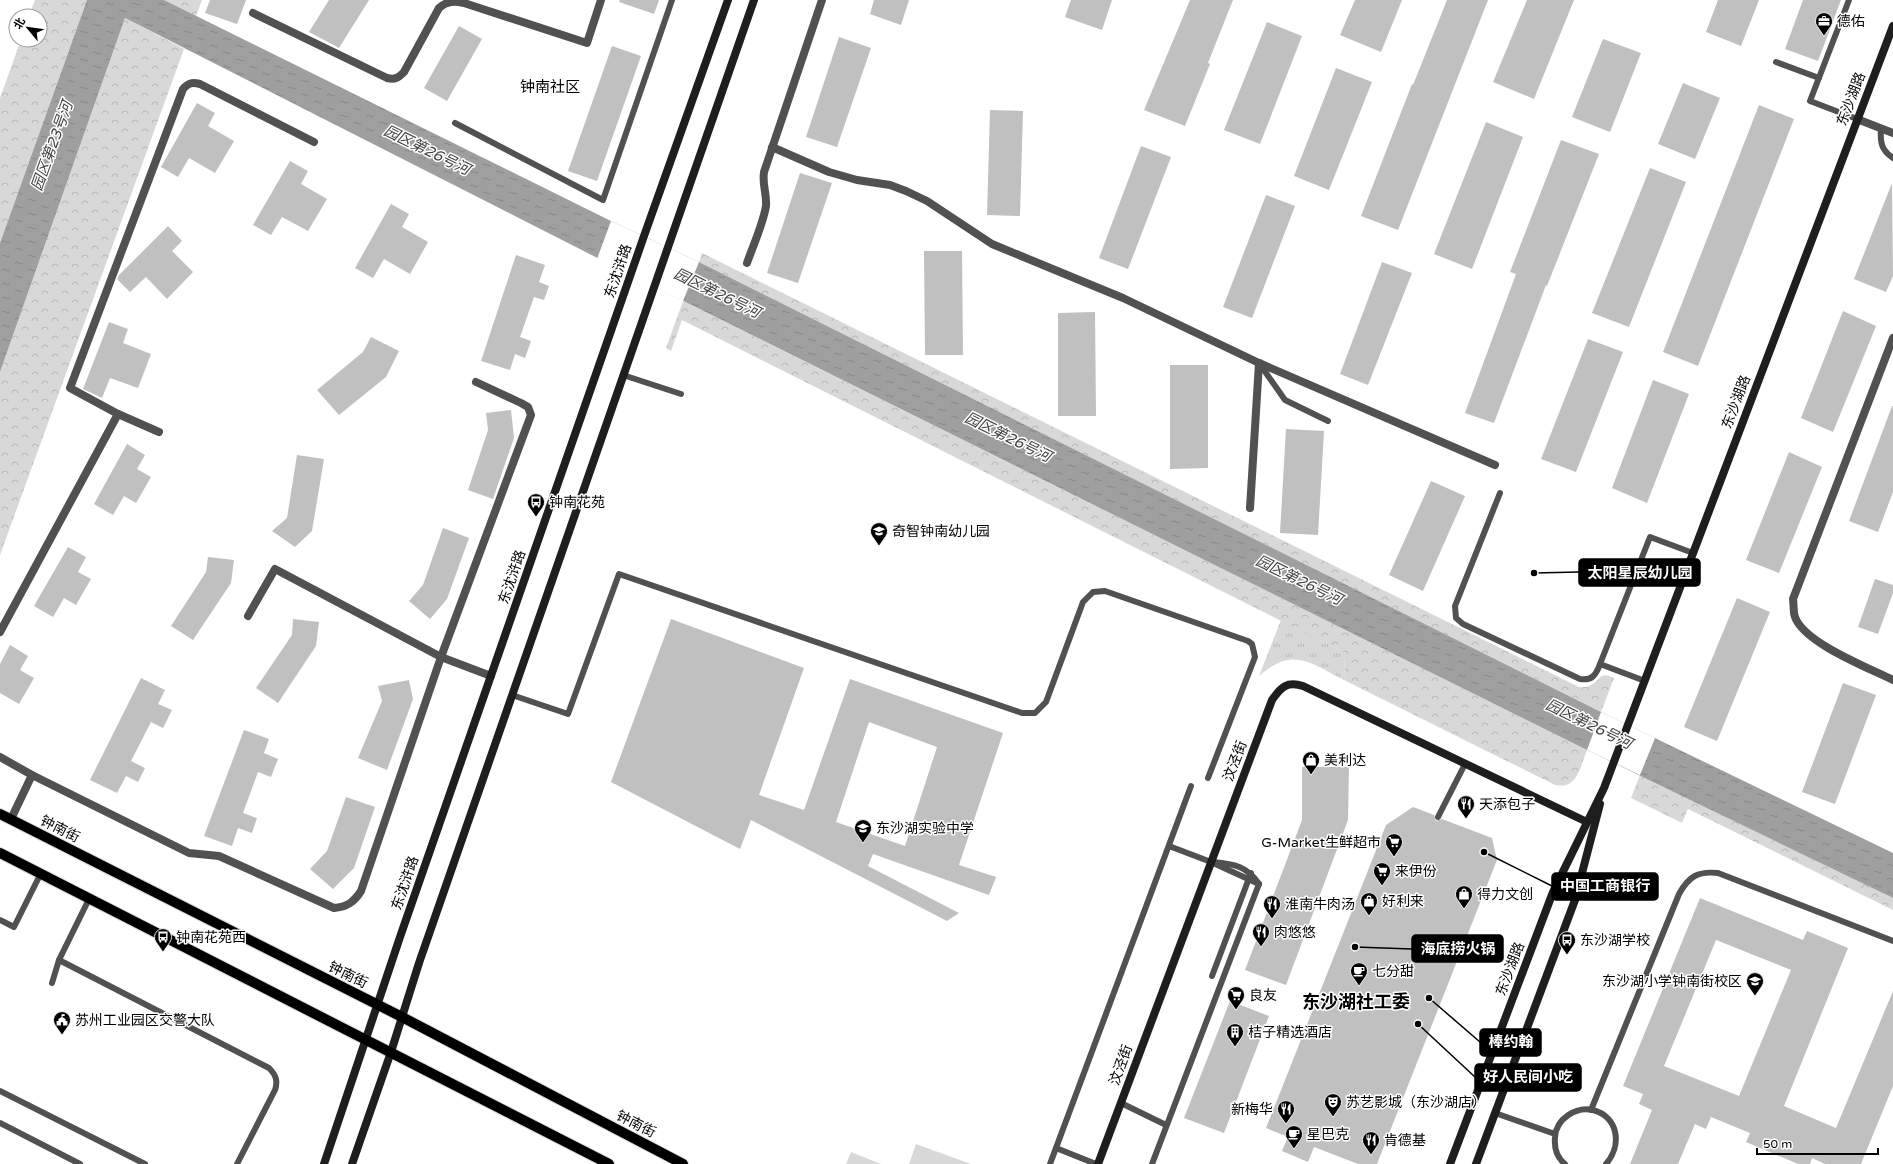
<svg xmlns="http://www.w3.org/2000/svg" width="1893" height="1164" viewBox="0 0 1893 1164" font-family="'Varela Round','Noto Sans SC',sans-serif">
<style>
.grass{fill:url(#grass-tufts)}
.forest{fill:url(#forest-crowns)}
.pitch{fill:#d8d8d8}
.water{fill:url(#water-ripples)}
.pier{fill:#fff}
.building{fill:#c0c0c0;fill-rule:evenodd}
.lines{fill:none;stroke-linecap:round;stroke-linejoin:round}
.primary-casing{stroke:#dbdbdb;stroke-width:12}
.lane{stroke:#515151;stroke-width:6}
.street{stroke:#515151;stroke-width:8}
.secondary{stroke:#1e1e1e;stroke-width:8}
.primary{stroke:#000;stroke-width:10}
.labels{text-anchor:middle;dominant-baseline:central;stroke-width:3;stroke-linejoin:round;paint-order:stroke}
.poi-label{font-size:14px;fill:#000;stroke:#fff;text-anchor:start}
.street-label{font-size:14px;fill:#000;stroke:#fff}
.neighbourhood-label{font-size:15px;fill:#000;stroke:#fff}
.water-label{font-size:15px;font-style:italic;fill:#404040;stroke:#fff}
.district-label{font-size:18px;font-weight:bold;fill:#000;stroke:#fff}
.leader{fill:none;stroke:#000;stroke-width:1.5}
.callout-dot{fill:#000;stroke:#fff;stroke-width:1.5}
.callout{fill:#000;stroke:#000;stroke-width:1.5}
.callout-label{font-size:15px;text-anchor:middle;font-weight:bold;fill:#fff}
</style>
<defs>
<pattern id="grass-tufts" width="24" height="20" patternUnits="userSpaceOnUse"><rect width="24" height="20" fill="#d8d8d8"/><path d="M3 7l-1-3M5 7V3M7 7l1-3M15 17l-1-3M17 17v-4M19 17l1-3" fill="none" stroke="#b8b8b8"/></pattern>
<pattern id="forest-crowns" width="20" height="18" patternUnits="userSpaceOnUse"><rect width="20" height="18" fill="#d8d8d8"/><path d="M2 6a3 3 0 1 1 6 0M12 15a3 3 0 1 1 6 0" fill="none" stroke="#b8b8b8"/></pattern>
<pattern id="water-ripples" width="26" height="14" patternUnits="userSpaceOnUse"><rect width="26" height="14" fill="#9f9f9f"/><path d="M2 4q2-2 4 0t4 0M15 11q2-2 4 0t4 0" fill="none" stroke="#878787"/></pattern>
</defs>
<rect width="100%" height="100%" fill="#fff"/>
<path class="grass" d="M1281,620L1345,653L1344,680C1310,663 1293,646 1259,676Z"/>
<g class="forest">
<polygon points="35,0 87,0 0,243 0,98 21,40 40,40 40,16 29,16"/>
<polygon points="164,0 202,0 196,16"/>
<polygon points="125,18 184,49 0,555 0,372"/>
<path d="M702,253L1579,687C1602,689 1595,668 1614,678L1601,712L699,262Z"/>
<path d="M683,301L1587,750C1580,766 1578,790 1555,785L1344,680L1345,653L682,320L671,351L666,348Z"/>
<polygon points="1640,775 1893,898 1893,910 1688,809 1682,823 1631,798"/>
</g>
<g class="pitch">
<polygon points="916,1144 971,1164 909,1164"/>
<polygon points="851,1152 881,1164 846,1164"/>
</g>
<polygon class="water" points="87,0 164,0 611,221 699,262 1601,712 1893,853 1893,898 1587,750 631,275 125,18 0,372 0,243"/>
<g class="pier">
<polygon points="611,221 699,262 683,301 597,259"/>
<polygon points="1601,712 1655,738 1640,775 1587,750"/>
</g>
<g class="building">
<polygon points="210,0 246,0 237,24 205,13"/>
<polygon points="329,0 369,0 339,48 309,32"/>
<polygon points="620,0 659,0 654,14 619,2"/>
<polygon points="874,0 909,0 901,25 870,14"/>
<polygon points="1071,0 1112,0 1102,30 1065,17"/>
<polygon points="1190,0 1233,0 1208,63 1210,64 1185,126 1144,110"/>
<polygon points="1355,0 1402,0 1381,52 1340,35"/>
<polygon points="1447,0 1488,0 1398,230 1361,216 1412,84 1413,85"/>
<polygon points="1527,0 1574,0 1534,99 1493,82"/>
<polygon points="1718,0 1759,0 1741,46 1706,32"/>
<polygon points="1803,0 1841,0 1818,61 1785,49"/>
<polygon points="1267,22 1302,36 1260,144 1224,130"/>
<polygon points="459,26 482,39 447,101 424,88"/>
<polygon points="839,37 871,48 837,147 806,137"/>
<polygon points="1603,39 1641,53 1610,132 1572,117"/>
<polygon points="612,46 641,56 597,181 568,171"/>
<polygon points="1336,68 1372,82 1329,190 1294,176"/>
<polygon points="1683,83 1720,98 1695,159 1658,144"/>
<polygon points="197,103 215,113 208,126 234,141 215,173 189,158 178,177 161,167"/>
<polygon points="1759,105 1794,119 1698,366 1663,352"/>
<polygon points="990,110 1023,111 1020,216 987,215"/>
<polygon points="1486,122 1523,137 1472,269 1434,254"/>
<polygon points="1561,140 1599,154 1547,286 1546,285 1494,423 1465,413 1516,274 1510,272"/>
<polygon points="1141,146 1171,157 1128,269 1099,258"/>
<polygon points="290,161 308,171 301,184 327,199 308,231 282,217 271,235 253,225"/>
<polygon points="1650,168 1686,182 1629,327 1592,313"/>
<polygon points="800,173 832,183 798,283 767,273"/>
<polygon points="1892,183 1893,276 1886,292 1854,279"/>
<polygon points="1266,195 1295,206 1252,318 1223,307"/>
<polygon points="391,204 409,214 402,227 428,242 410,274 384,259 373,278 355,268"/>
<polygon points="168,226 182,241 172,251 193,272 167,299 146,277 130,292 117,279 119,275"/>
<polygon points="924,251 962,251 963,355 925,355"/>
<polygon points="516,255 545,265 539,282 549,286 544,300 534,297 520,337 531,341 525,358 515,354 510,370 481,361"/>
<polygon points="1382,262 1412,273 1368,385 1340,374"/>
<polygon points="1843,311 1876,326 1833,432 1801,418"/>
<polygon points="1095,312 1096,416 1058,416 1058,313"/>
<polygon points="109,322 128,329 123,343 151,354 138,388 110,378 102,398 83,389"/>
<polygon points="371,337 399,351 386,377 339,415 317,390 363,352"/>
<polygon points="1588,339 1623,352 1576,472 1541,459"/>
<polygon points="1170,365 1208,365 1208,468 1170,469"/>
<polygon points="1653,380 1689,394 1647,503 1612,488"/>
<polygon points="1892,406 1893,406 1893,492 1878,532 1849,521"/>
<polygon points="511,410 514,438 493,499 468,490 488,430 486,413"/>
<polygon points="1286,429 1324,431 1318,535 1280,533"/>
<polygon points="127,444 145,455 137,469 151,477 136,503 124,496 113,515 94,504"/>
<polygon points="1789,452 1822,467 1779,573 1746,560"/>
<polygon points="297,455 324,459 312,531 295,547 272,531 287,518"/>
<polygon points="1431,481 1465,496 1423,591 1389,575"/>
<polygon points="443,528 469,538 447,599 430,619 409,601 423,585"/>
<polygon points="68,547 86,557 78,572 91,579 76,605 64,598 53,617 34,606"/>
<polygon points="208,557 234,560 231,583 193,640 171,626 206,572"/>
<polygon points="1875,579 1893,585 1893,593 1878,634 1858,627"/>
<polygon points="1737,598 1770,612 1717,741 1684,727"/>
<polygon points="293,619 319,622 316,646 278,703 256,688 292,635"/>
<path d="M671,619L804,668L759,795L804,810L850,679L1003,733L959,865L996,877L989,895L873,854L868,866L959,913L947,921L751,820L740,849L611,782ZM869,722L937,747L905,846L836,822Z"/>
<polygon points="10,645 28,656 20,670 34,678 19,704 0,693 0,664"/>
<polygon points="141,678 165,690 158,704 172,710 163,728 151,722 131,761 145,768 138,782 126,776 117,793 90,780"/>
<polygon points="409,680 413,699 387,770 358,758 382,701 378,686"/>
<polygon points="1843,683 1876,695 1835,804 1802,792"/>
<polygon points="244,730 269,739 264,753 278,759 271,777 258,772 243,813 257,818 252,833 238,828 232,846 204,836"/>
<polygon points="1302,767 1349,767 1348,820 1286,985 1245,970 1302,820"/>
<polygon points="346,797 375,807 354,868 333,889 310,869 327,851"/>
<polygon points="1413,807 1434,815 1436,821 1442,819 1492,838 1497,860 1377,1164 1358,1164 1314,1147 1308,1162 1282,1151 1288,1137 1266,1128 1386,825"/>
<path d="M1700,898L1803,940L1807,931L1848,948L1784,1106L1836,1128L1893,991V1086L1861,1164H1825L1812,1158L1810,1164H1798L1746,1142L1750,1133L1711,1117L1706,1129L1695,1124L1678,1164H1630L1652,1110L1639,1104L1643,1094L1623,1086ZM1716,940L1791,970L1739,1096L1664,1066Z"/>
<polygon points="1230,1001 1269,1016 1224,1133 1184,1118"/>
</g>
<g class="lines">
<g class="primary-casing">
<g id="primary">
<polyline points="0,814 402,1017 683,1164"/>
<polyline points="0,853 609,1164"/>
</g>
</g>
<g class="lane">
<polyline points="1849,0 1810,101 1857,119"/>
<polyline points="1776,62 1819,78"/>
<polyline points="455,123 603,200 672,0"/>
<path d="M1881,128C1880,142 1881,150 1893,158"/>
<polyline points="1259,363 1285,400 1328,421"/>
<polyline points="623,375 681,394"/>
<path d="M1500,493L1455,606L1456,618L1463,624L1580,679C1592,681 1596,675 1600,664L1645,681"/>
<polyline points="1600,664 1650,537 1693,553"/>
<polyline points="512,695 568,714 619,574 1022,713 1035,713 1046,702 1083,602 1093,592 1105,591 1248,641 1252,644 1255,657 1208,778"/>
<polyline points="1438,817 1465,764"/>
<polyline points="1169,846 1211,862 1259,884"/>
<path d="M1213,862C1234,864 1247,866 1259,884"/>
<polyline points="0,920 14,927 41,873"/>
<path d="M59,960L269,1068C276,1075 278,1081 275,1090L237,1164"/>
<polyline points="1212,976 1251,873"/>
<polyline points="52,983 59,960 90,897"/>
<polyline points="0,1091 145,1164"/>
<polyline points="1121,1103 1166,1125"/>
<path d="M1591,1110L1679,894C1689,876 1698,871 1718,873L1893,941"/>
<polyline points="1495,1113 1555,1134"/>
<polyline points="0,1123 80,1164"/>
<polyline points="1056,1148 1096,1164"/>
<polyline points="1050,1164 1191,786"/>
<polyline points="1152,1164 1259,884"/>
<path d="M1565,1164C1556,1157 1554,1148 1555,1137C1556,1119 1576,1106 1593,1110C1619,1117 1622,1146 1606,1164"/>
</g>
<g class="street">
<path d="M253,13L387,78C395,80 398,78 404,72L439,8C447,1 454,1 464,3L587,43L601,0"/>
<polyline points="1857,119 1893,133"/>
<polyline points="772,147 829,172 857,180 890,185 906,191 927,201 992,244 1123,298 1259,363 1495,465"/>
<path d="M747,263C753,246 763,224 766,206C767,194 762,185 764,172L822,0"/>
<path d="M1893,338L1793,599C1794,605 1793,612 1795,617C1804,643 1869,668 1893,680"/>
<path d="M159,432L118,414L70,388L183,89C188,83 192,82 200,84L314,142"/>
<polyline points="1250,508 1259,363"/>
<polyline points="248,616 275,569 441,657 491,676"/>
<polyline points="0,632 118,414"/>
<path d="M0,757L32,775L189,853L219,856L334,908C347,907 354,902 361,891L441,657L531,415L528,407L521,403L476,382"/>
<polyline points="11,819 32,775"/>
</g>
<g class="secondary">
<polyline points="324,1164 400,937 644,236 728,0"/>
<polyline points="352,1164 391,1052 419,963 754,0"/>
<path d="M1098,1164L1272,700C1281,687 1287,681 1303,686L1587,822"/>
<polyline points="1450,1164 1553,892 1604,788 1893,26"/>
<polyline points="1476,1164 1575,900 1600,804"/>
</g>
<use href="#primary" class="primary"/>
</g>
<defs>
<g id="office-pin" transform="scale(0.9)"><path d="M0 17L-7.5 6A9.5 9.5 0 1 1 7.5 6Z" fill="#000" stroke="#fff"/><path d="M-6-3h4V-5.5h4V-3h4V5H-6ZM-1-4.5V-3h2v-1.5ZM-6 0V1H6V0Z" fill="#fff"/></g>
<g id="bus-pin" transform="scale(0.9)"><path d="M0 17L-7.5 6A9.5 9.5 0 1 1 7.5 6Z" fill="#000" stroke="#fff"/><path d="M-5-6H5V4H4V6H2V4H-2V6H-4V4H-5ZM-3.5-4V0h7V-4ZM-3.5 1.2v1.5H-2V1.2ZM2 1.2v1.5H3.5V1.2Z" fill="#fff"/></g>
<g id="school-pin" transform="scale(0.9)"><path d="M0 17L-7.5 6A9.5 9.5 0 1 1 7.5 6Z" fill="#000" stroke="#fff"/><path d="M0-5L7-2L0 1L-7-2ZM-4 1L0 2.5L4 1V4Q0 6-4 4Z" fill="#fff"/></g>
<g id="shop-pin" transform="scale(0.9)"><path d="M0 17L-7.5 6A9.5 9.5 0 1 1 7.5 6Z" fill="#000" stroke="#fff"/><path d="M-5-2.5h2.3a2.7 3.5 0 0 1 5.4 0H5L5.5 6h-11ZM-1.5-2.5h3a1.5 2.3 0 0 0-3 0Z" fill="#fff"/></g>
<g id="restaurant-pin" transform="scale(0.9)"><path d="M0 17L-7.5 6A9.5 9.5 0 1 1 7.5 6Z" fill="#000" stroke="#fff"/><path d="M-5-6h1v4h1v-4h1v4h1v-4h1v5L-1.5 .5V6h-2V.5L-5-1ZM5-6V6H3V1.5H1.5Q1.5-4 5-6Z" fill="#fff"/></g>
<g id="supermarket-pin" transform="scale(0.9)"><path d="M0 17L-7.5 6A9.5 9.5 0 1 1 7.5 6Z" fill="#000" stroke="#fff"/><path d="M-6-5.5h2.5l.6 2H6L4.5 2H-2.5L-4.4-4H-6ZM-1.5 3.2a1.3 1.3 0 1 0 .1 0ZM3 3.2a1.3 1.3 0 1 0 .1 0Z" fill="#fff"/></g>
<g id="cafe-pin" transform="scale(0.9)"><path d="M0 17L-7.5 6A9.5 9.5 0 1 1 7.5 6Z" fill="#000" stroke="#fff"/><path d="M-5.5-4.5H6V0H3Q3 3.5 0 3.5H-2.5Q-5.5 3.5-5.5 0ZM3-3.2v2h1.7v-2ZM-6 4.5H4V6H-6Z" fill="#fff"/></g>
<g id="civic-pin" transform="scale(0.9)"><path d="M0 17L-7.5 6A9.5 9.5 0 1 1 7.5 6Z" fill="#000" stroke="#fff"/><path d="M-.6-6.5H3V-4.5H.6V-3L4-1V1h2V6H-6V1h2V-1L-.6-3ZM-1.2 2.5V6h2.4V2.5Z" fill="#fff"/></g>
<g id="building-pin" transform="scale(0.9)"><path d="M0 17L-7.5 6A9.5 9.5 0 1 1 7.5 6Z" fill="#000" stroke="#fff"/><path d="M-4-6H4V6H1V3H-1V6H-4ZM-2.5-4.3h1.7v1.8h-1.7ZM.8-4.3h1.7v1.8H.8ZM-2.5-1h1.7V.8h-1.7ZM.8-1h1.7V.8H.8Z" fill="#fff"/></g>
<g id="theatre-pin" transform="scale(0.9)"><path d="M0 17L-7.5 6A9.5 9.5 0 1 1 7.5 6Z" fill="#000" stroke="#fff"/><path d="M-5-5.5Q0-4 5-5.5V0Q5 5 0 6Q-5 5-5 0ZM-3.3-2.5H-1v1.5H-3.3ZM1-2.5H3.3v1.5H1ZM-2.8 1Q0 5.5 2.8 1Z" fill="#fff"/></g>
</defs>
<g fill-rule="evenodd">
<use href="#office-pin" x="1824" y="21"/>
<use href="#bus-pin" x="536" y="502"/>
<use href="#school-pin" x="879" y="531"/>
<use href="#shop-pin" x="1311" y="760"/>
<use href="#restaurant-pin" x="1466" y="804"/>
<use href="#school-pin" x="863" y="828"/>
<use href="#supermarket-pin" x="1394" y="842"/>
<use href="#supermarket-pin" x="1382" y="871"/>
<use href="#shop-pin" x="1464" y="894"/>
<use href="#shop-pin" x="1369" y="901"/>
<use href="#restaurant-pin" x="1272" y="904"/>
<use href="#restaurant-pin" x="1261" y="932"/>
<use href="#bus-pin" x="163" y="937"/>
<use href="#bus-pin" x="1567" y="940"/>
<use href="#cafe-pin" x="1359" y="971"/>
<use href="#school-pin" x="1755" y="981"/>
<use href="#supermarket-pin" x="1236" y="995"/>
<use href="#civic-pin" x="62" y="1020"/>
<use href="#building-pin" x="1235" y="1032"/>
<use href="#theatre-pin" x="1333" y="1102"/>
<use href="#restaurant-pin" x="1286" y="1109"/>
<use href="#cafe-pin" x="1294" y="1134"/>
<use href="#restaurant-pin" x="1371" y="1140"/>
</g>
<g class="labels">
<g class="poi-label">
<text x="1837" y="21">德佑</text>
<text x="549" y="502">钟南花苑</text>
<text x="892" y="531">奇智钟南幼儿园</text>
<text x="1324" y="760">美利达</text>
<text x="1479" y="804">天添包子</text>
<text x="876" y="828">东沙湖实验中学</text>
<text x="1381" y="842" text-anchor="end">G-Market生鲜超市</text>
<text x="1395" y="871">来伊份</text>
<text x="1477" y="894">得力文创</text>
<text x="1382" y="901">好利来</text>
<text x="1285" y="904">淮南牛肉汤</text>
<text x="1274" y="932">肉悠悠</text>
<text x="176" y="937">钟南花苑西</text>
<text x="1580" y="940">东沙湖学校</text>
<text x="1372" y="971">七分甜</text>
<text x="1742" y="981" text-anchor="end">东沙湖小学钟南街校区</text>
<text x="1249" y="995">良友</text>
<text x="75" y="1020">苏州工业园区交警大队</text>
<text x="1248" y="1032">桔子精选酒店</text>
<text x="1346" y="1102">苏艺影城（东沙湖店）</text>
<text x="1273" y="1109" text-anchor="end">新梅华</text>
<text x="1307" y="1134">星巴克</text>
<text x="1384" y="1140">肯德基</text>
</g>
<g class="street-label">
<text transform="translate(1851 99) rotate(-69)">东沙湖路</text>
<text transform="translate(618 271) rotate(-71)">东沈浒路</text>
<text transform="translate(1736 402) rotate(-69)">东沙湖路</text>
<text transform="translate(512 577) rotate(-71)">东沈浒路</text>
<text transform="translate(1235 761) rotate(-69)">汶泾街</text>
<text transform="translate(60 829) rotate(27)">钟南街</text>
<text transform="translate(405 883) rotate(-71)">东沈浒路</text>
<text transform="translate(1510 969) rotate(-69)">东沙湖路</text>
<text transform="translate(348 975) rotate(26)">钟南街</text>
<text transform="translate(1121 1065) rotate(-70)">汶泾街</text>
<text transform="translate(636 1124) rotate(27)">钟南街</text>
</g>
<g class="neighbourhood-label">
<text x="550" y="87">钟南社区</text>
</g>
<g class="water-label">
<text transform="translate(52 146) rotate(-70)">园区第23号河</text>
<text transform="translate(427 150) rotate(26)">园区第26号河</text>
<text transform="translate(717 293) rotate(26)">园区第26号河</text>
<text transform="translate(1008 437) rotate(26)">园区第26号河</text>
<text transform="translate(1299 580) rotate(26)">园区第26号河</text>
<text transform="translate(1589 724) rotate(26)">园区第26号河</text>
</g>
<g class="district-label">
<text x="1356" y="1002">东沙湖社工委</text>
</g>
</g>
<path class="leader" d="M1534 573L1579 572M1484 852L1552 886M1355 947L1412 949M1429 998L1480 1042M1418 1024L1475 1077"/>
<g class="callout-dot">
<circle cx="1534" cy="573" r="4"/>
<circle cx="1484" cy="852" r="4"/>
<circle cx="1355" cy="947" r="4"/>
<circle cx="1429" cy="998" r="4"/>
<circle cx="1418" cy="1024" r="4"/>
</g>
<g class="callout">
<rect x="1579" y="559" width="121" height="27" rx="4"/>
<rect x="1552" y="873" width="106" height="27" rx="4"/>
<rect x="1412" y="935" width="91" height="27" rx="4"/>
<rect x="1480" y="1029" width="61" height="27" rx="4"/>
<rect x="1475" y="1064" width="106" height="27" rx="4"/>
</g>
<g class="callout-label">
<text x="1640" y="578">太阳星辰幼儿园</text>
<text x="1605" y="891">中国工商银行</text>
<text x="1458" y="954">海底捞火锅</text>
<text x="1511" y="1047">棒约翰</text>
<text x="1528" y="1082">好人民间小吃</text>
</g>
<g transform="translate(28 28) rotate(299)"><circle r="19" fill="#ffffff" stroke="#999999"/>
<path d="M0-3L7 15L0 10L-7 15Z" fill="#000000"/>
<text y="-6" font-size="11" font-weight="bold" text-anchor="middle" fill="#000000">北</text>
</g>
<path d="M1757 1148v6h121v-6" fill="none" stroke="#000000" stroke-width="2"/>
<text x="1763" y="1148" font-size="12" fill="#000000" stroke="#ffffff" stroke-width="3" paint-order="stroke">50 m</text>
</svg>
